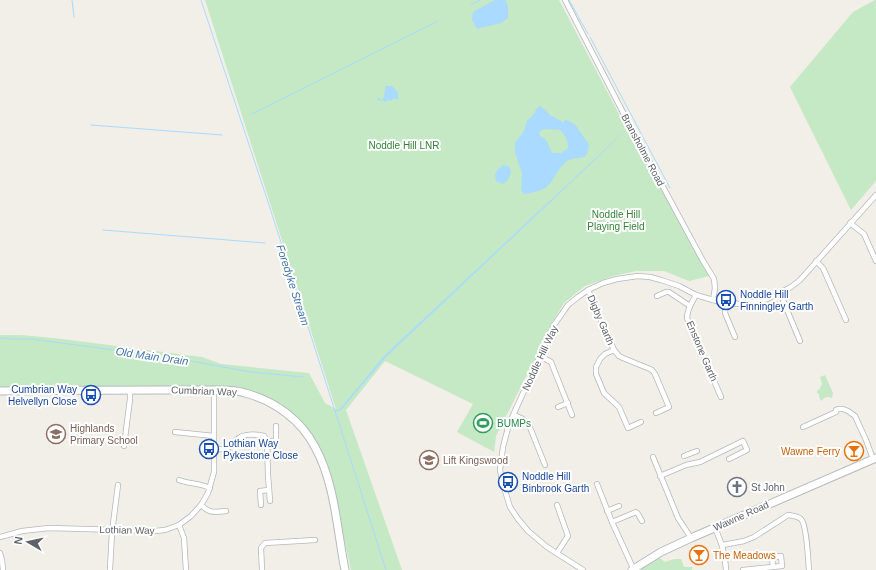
<svg xmlns="http://www.w3.org/2000/svg" width="876" height="570" viewBox="0 0 876 570" font-family="Arial,sans-serif">
<style>
.green{fill:#c5e8c5}
.water{fill:#aadaff;fill-rule:evenodd}
.lines{fill:none;stroke-linecap:round;stroke-linejoin:round}
.stream{stroke:#aadaff;stroke-width:1}
.street-casing{stroke:#b5b8bc;stroke-width:6}
.secondary-casing{stroke:#b6babf;stroke-width:9}
.street{stroke:#fff;stroke-width:4.5}
.secondary{stroke:#fff;stroke-width:7}
.labels{text-anchor:middle;dominant-baseline:central;stroke-width:4;stroke-linejoin:round;paint-order:stroke}
.park-label{font-size:10px;fill:#348238;stroke:#fff}
.street-label{font-size:10px;fill:#5f6368;stroke:#fff}
.transit-label{font-size:10px;fill:#164399;stroke:#fff;text-anchor:start}
.leisure-label{font-size:10px;fill:#27864d;stroke:#fff;text-anchor:start}
.education-label{font-size:10px;fill:#785e54;stroke:#fff;text-anchor:start}
.food-label{font-size:10px;fill:#c56008;stroke:#fff;text-anchor:end}
.worship-label{font-size:10px;fill:#5b616d;stroke:#fff;text-anchor:start}
.water-label{font-size:11px;font-style:italic;fill:#4174aa;stroke:#fff}
</style>
<rect width="100%" height="100%" fill="#f1efe8"/>
<g class="green">
<polygon points="205,0 559,0 629,133 702,254 709,269 713,275 689,281 664,271 636,271 613,276 585,286 564,303 551,324 538,353 496,436 494,452 457,432 473,404 385,361 346,410 402,570 351,570 332,486 324,459 314,437 298,419 272,400 242,388 207,387 0,387 0,335 22,335 62,339 202,357 221,364 309,373 325,403 336,409"/>
<polygon points="875,0 876,0 876,181 851,210 790,87 853,12"/>
<path d="M825,375L833,393L832,398C827,396 825,397 821,401L819,397V394L817,393V390H819L822,384L820,377Z"/>
<polygon points="659,556 661,559 665,562 674,559 681,559 684,567 692,567 692,570 635,570"/>
</g>
<g class="water">
<polygon points="495,0 506,0 508,7 508,18 501,23 477,29 472,20 473,12"/>
<polygon points="385,86 392,86 398,92 398,100 394,98 391,101 388,100 385,102 383,100 380,101 377,100 377,99 379,98 381,100 384,97 385,90"/>
<path d="M539,106C545,108 546,111 550,115C554,117 559,120 563,122L566,120C575,123 576,125 581,133C583,137 586,140 589,144C587,165 579,154 567,161C564,163 561,167 559,170C555,175 552,182 548,186C542,191 532,193 524,194L521,190L522,173L515,152V143L524,131L527,120C533,118 535,110 539,106ZM547,129L560,130C565,135 569,141 568,148L561,153H553C549,149 549,143 545,139C544,138 542,137 540,136L539,133L541,130Z"/>
<polygon points="630,126 597,158 385,358 341,410 335,412 335,410 340,409 384,356"/>
<path d="M503,165L508,166L511,170C510,177 509,180 503,184L496,181L495,175L498,169Z"/>
</g>
<g class="lines">
<g class="stream">
<polyline points="72,0 74,17"/>
<polyline points="201,0 269,205 386,570"/>
<polyline points="569,0 588,34"/>
<polyline points="471,5 480,0"/>
<polyline points="590,37 670,188"/>
<polyline points="252,114 438,21"/>
<polyline points="91,125 222,135"/>
<polyline points="103,230 265,243"/>
<polyline points="0,338 13,339 31,339 174,358 251,372 303,377"/>
</g>
<g class="street-casing">
<g id="street">
<polyline points="565,0 629,124 702,259 714,279 715,288 713,300"/>
<polyline points="850,223 864,234 876,261"/>
<polyline points="816,261 823,268 846,320"/>
<polyline points="588,290 614,350 619,356 623,358 650,369 652,370 655,374 669,407 656,413"/>
<polyline points="780,293 800,341"/>
<path d="M696,295C692,302 687,309 687,318L721,397"/>
<polyline points="657,296 666,292 669,292 690,306"/>
<polyline points="726,303 725,313 735,337"/>
<polyline points="614,350 605,354 600,359 596,367 596,374 604,393 619,407 628,428 641,422"/>
<polyline points="540,356 551,362 572,415"/>
<polyline points="558,407 568,403"/>
<polyline points="514,415 523,419 529,425 545,465"/>
<polyline points="803,427 836,412 836,410 838,409 843,409 848,411 855,416 866,440 873,459"/>
<polyline points="175,432 214,436"/>
<polyline points="267,441 276,441 276,426"/>
<polyline points="124,446 130,399 130,389"/>
<path d="M214,449C218,449 223,450 227,448C231,447 233,443 236,440C243,433 256,434 264,436L267,441L268,475L270,501"/>
<polyline points="684,456 697,451"/>
<polyline points="653,457 678,518 684,527 691,538"/>
<polyline points="660,476 686,465 700,462 743,441 747,450 729,459"/>
<path d="M179,480C189,484 200,483 210,488"/>
<polyline points="597,484 612,522 633,568"/>
<path d="M201,505C211,514 213,512 226,511"/>
<polyline points="261,505 260,491 269,490"/>
<polyline points="607,511 619,506"/>
<polyline points="612,522 636,512 638,514 642,521"/>
<polyline points="179,525 184,538 186,570"/>
<path d="M715,528C722,544 725,553 726,570"/>
<polyline points="0,537 22,531 49,528 155,531 165,530 179,525 191,516 201,505 208,493 214,472 214,390"/>
<path d="M723,545L744,541L754,537L788,515C793,516 797,516 801,519C807,525 808,560 809,570"/>
<polyline points="0,553 2,560 3,570"/>
<polyline points="557,553 568,536 557,505"/>
<polyline points="110,569 112,532 118,485"/>
<polyline points="262,570 261,548 265,543 315,540"/>
<polyline points="583,570 547,547 528,531 518,519 510,507 503,484 500,470 503,447 509,424 554,325 568,305 578,297 588,290 603,283 617,279 638,276 650,277 661,280 679,286 696,295 713,300 726,303 741,304 767,299 780,293 791,287 800,280 876,195"/>
<polyline points="743,570 782,566 781,556 772,557 773,567"/>
</g>
</g>
<g class="secondary-casing">
<g id="secondary">
<path d="M0,391C56,390 111,390 167,390C181,390 195,390 209,390C221,390 234,389 245,393C275,401 301,420 315,447C335,483 337,530 345,570"/>
<polyline points="632,570 661,552 691,538 876,458"/>
</g>
</g>
<use href="#street" class="street"/>
<use href="#secondary" class="secondary"/>
</g>
<defs>
<g id="bus-ring" transform="scale(1)"><circle r="9.5" fill="#fff" stroke="#1a4fb4" stroke-width="1.5"/><path d="M-5-6H5V4H4V6H2V4H-2V6H-4V4H-5ZM-3.5-4V0h7V-4ZM-3.5 1.2v1.5H-2V1.2ZM2 1.2v1.5H3.5V1.2Z" fill="#1a4fb4"/></g>
<g id="stadium-ring" transform="scale(1)"><circle r="9.5" fill="#fff" stroke="#2e9e5b" stroke-width="1.5"/><path d="M0-5a6.5 5 0 1 0 0 10a6.5 5 0 1 0 0-10ZM-3.5-1.8h7v3.6h-7Z" fill="#2e9e5b"/></g>
<g id="school-ring" transform="scale(1)"><circle r="9.5" fill="#fff" stroke="#8d6e63" stroke-width="1.5"/><path d="M0-5L7-2L0 1L-7-2ZM-4 1L0 2.5L4 1V4Q0 6-4 4Z" fill="#8d6e63"/></g>
<g id="bar-ring" transform="scale(1)"><circle r="9.5" fill="#fff" stroke="#e8710a" stroke-width="1.5"/><path d="M-6-5H6L.8 .8V4.5H3.5V6h-7V4.5H-.8V.8Z" fill="#e8710a"/></g>
<g id="church-ring" transform="scale(1)"><circle r="9.5" fill="#fff" stroke="#6b7280" stroke-width="1.5"/><path d="M-1.2-6h2.4v3.5h3.3v2.4h-3.3V6h-2.4V-.1h-3.3v-2.4h3.3Z" fill="#6b7280"/></g>
</defs>
<g fill-rule="evenodd">
<use href="#bus-ring" x="726" y="300"/>
<use href="#bus-ring" x="91" y="395"/>
<use href="#stadium-ring" x="483" y="423"/>
<use href="#school-ring" x="56" y="434"/>
<use href="#bus-ring" x="209" y="449"/>
<use href="#bar-ring" x="854" y="451"/>
<use href="#school-ring" x="429" y="460"/>
<use href="#bus-ring" x="508" y="482"/>
<use href="#church-ring" x="737" y="487"/>
<use href="#bar-ring" x="699" y="555"/>
</g>
<g class="labels">
<g class="park-label">
<text x="404" y="145">Noddle Hill LNR</text>
<text x="616" y="214">Noddle Hill<tspan x="616" dy="12">Playing Field</tspan></text>
</g>
<g class="street-label">
<text transform="translate(643 150) rotate(62)">Bransholme Road</text>
<text transform="translate(601 320) rotate(67)">Digby Garth</text>
<text transform="translate(702 351) rotate(67)">Enstone Garth</text>
<text transform="translate(540 358) rotate(-65)">Noddle Hill Way</text>
<text transform="translate(204 391) rotate(2)">Cumbrian Way</text>
<text transform="translate(741 516) rotate(-24)">Wawne Road</text>
<text transform="translate(127 530) rotate(1)">Lothian Way</text>
</g>
<g class="transit-label">
<text x="740" y="294">Noddle Hill<tspan x="740" dy="12">Finningley Garth</tspan></text>
<text x="77" y="389" text-anchor="end">Cumbrian Way<tspan x="77" dy="12">Helvellyn Close</tspan></text>
<text x="223" y="443">Lothian Way<tspan x="223" dy="12">Pykestone Close</tspan></text>
<text x="522" y="476">Noddle Hill<tspan x="522" dy="12">Binbrook Garth</tspan></text>
</g>
<g class="leisure-label">
<text x="497" y="423">BUMPs</text>
</g>
<g class="education-label">
<text x="70" y="428">Highlands<tspan x="70" dy="12">Primary School</tspan></text>
<text x="443" y="460">Lift Kingswood</text>
</g>
<g class="food-label">
<text x="840" y="451">Wawne Ferry</text>
<text x="713" y="555" text-anchor="start">The Meadows</text>
</g>
<g class="worship-label">
<text x="751" y="487">St John</text>
</g>
<g class="water-label">
<text transform="translate(293 285) rotate(72)">Foredyke Stream</text>
<text transform="translate(152 356) rotate(8)">Old Main Drain</text>
</g>
</g>
<g transform="translate(28 542) rotate(279)" stroke="#ffffff" stroke-width="3" paint-order="stroke">
<path d="M0-3L7 15L0 10L-7 15Z" fill="#5f6368"/>
<text y="-6" font-size="11" font-weight="bold" text-anchor="middle" fill="#5f6368">N</text>
</g>
</svg>
